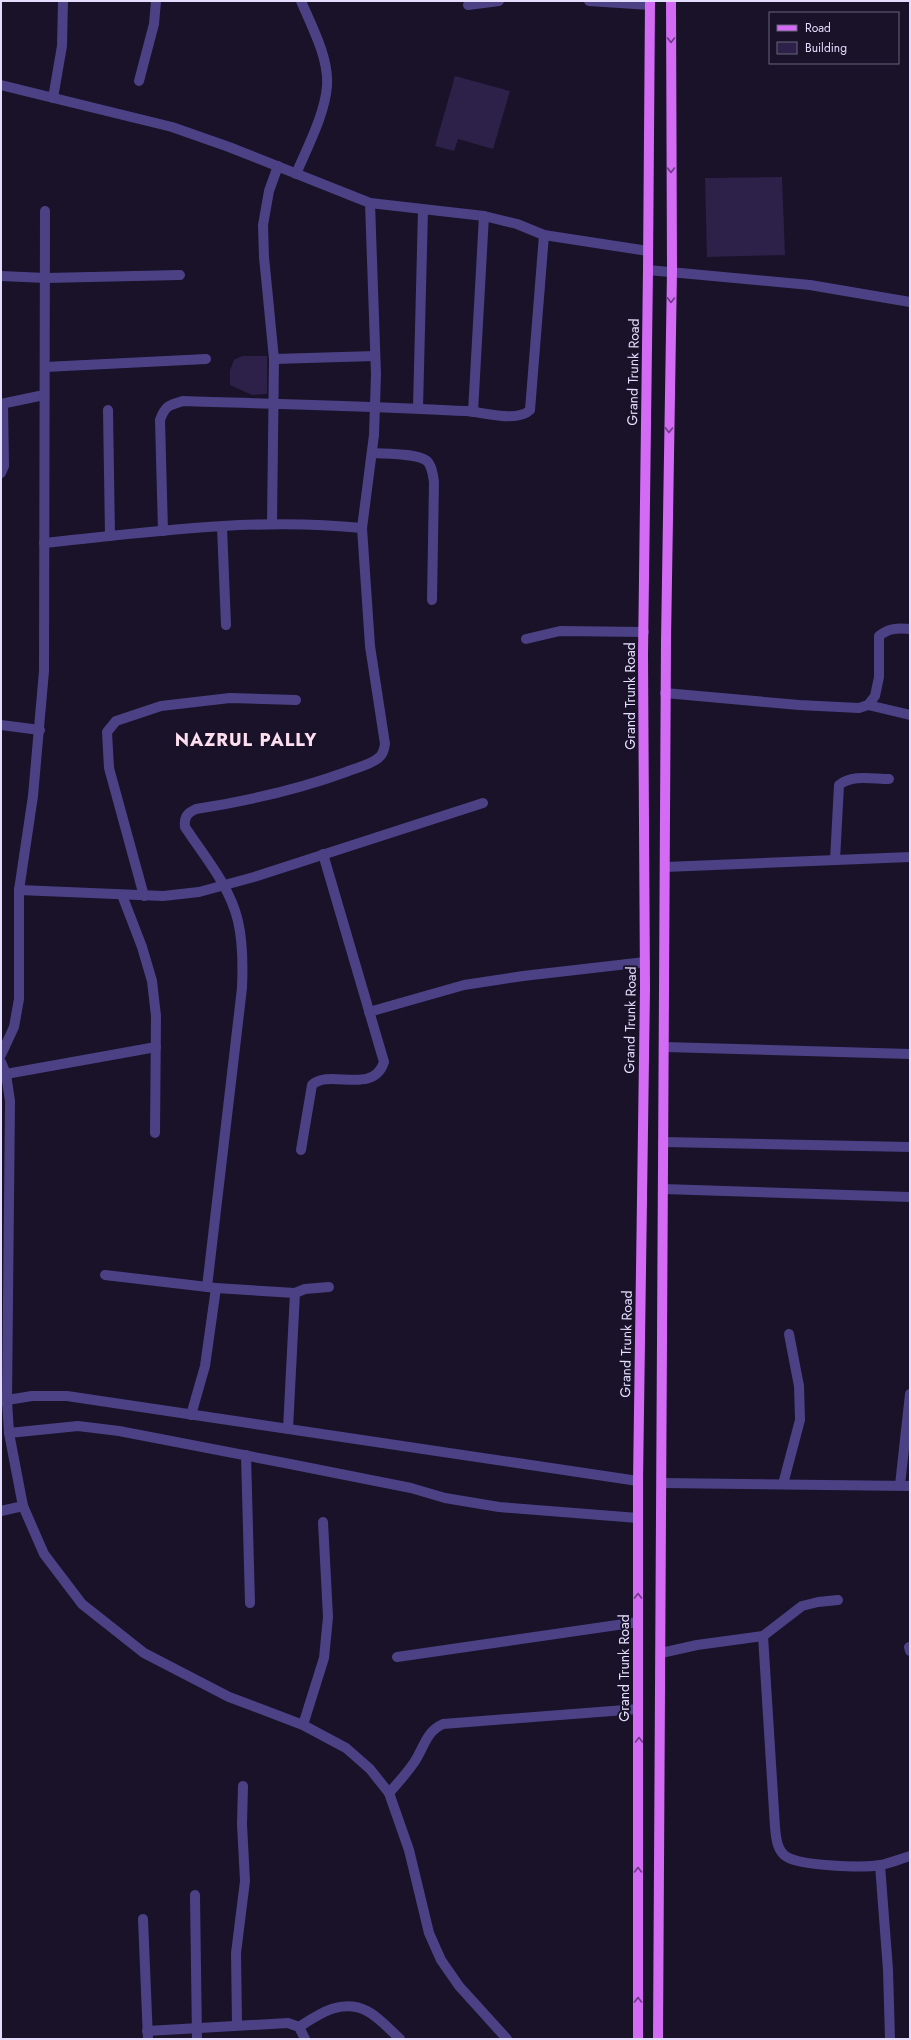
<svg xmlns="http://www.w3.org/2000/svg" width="911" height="2040" viewBox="0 0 911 2040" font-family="Jost,sans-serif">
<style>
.building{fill:#2d2049}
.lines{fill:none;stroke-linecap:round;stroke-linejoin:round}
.service{stroke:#4c4185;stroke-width:10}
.minor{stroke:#4c4185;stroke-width:10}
.primary{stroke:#d36bf5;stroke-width:10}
.oneway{stroke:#6d3a85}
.labels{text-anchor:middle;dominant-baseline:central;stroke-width:4;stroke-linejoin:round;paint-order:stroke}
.street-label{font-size:14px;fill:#e4ddfd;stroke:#191229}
.district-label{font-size:18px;font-weight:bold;letter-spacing:1px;fill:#fddeee;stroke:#191229}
</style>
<rect width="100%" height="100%" fill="#191229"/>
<g class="building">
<polygon points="455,76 510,91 493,149 458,139 454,151 435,146"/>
<polygon points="782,177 785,255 707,257 705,178"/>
<polygon points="242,356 267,356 267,394 252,395 230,385 230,370 234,360"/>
</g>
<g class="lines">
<g class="service">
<polyline points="589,1 650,5"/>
<polyline points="468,5 499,1"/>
<polyline points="526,639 560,631 644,632"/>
</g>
<g class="minor">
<polyline points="139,81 154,24 156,1"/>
<polyline points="1,85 172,127 229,147 370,203 484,216 517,224 544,235 648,251"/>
<polyline points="53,98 62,46 63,1"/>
<path d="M296,174C307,148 325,114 327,86C329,58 312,27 301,1"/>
<polyline points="648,270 810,285 910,302"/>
<polyline points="1,276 46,278 180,275"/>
<polyline points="274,359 375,356"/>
<polyline points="45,367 206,359"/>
<polyline points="1,404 44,395"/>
<polyline points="418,408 423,210"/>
<polyline points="108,410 110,536"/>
<polyline points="473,412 484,216"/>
<path d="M372,453C386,454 417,453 427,461C432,466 433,475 434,482L432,600"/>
<polyline points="1,473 4,466 3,404"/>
<polyline points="272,524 274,359 264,257 263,225 269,191 278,166"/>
<polyline points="222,527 226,625"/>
<path d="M163,531L160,420C165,406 169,405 183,401C277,404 371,406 466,411C483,412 517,423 530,410L544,235"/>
<path d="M44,543C149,532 256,517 362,528"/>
<path d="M665,693L799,705L859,708L868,705L875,696L879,677V636C889,628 897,628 910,629"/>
<polyline points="868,705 910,715"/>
<polyline points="1,725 40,730"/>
<path d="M835,860L839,785C852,774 873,779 889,779"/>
<polyline points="665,867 910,857"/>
<polyline points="19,890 163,896 199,892 254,877 483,803"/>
<polyline points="122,895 142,947 152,981 156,1016 155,1133"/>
<polyline points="144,896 109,768 107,732 116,721 161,706 230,698 296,700"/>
<polyline points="369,1012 464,985 523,976 645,962"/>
<polyline points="664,1047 910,1054"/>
<polyline points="1,1055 14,1027 19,999 19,890 33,796 44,671 45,211"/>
<polyline points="1,1062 6,1074 10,1101 7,1401 9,1433 23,1506 44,1554 82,1604 144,1653 229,1697 303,1725 346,1748 370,1769 389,1793 409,1850 429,1933 441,1960 459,1986 507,2039"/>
<polyline points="6,1074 156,1047"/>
<polyline points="663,1142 910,1147"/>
<path d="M301,1150L312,1085C329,1068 373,1096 384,1062L323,854"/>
<polyline points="663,1189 910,1197"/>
<polyline points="105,1275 216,1288 295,1293"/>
<path d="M207,1287L242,988C243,966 243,943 238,921C230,886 204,856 185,827C184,817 187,813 196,809C247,801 297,790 346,772C356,768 369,765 377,759C383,755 384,750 385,744L370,646L362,528L374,435L376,374L370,203"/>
<polyline points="1,1401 32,1396 67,1396 638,1481"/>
<polyline points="191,1415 205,1366 216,1288"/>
<polyline points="288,1429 295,1293 305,1289 329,1287"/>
<polyline points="9,1433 78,1426 119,1431 290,1464 411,1488 445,1498 499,1507 638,1518"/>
<polyline points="246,1455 250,1603"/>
<polyline points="662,1483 910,1486"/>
<polyline points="783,1484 800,1420 799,1386 789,1334"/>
<polyline points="900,1485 910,1394"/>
<polyline points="1,1511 23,1506"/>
<path d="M763,1636L775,1827C776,1838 777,1851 787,1857C802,1866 863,1868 881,1865C891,1863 900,1859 910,1856"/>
<polyline points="909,1647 910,1651"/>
<polyline points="661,1653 697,1645 763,1636 802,1606 818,1602 838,1600"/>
<polyline points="397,1657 638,1622"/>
<polyline points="303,1725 324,1658 328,1617 323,1522"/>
<path d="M389,1793C397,1784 406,1774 413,1764C424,1749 425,1732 443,1724L638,1709"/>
<polyline points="880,1865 888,1970 890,2039"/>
<polyline points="195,1895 197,2039"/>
<polyline points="143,1919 148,2039"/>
<polyline points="237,2025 236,1953 245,1881 242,1824 243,1786"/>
<path d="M299,2027C319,2014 342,1998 367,2011C379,2017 390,2030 400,2039"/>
<polyline points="147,2031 288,2023 299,2027 305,2039"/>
</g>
<g class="primary">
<polyline points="638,2039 638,1481 645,988 643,655 648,270 650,1"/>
<polyline points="658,2039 666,641 672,271 671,1"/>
</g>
</g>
<defs><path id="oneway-chevron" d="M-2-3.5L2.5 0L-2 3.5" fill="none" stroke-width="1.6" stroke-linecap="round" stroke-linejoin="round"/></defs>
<g class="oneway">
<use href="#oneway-chevron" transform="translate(671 40) rotate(90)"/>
<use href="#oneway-chevron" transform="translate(671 170) rotate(90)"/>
<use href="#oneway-chevron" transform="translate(671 300) rotate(91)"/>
<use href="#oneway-chevron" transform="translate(669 430) rotate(91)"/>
<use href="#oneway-chevron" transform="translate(638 1596) rotate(-90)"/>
<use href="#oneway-chevron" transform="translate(639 1740) rotate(-90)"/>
<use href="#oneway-chevron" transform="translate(638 1870) rotate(-90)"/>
<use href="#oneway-chevron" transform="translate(638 2000) rotate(-90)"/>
</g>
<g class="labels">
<g class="street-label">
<text transform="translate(633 372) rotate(-89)">Grand Trunk Road</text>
<text transform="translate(630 696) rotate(-90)">Grand Trunk Road</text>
<text transform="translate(630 1020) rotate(-89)">Grand Trunk Road</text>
<text transform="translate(626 1344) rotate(-89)">Grand Trunk Road</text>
<text transform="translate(624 1668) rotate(-90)">Grand Trunk Road</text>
</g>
<g class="district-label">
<text x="246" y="740">NAZRUL PALLY</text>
</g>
</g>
<rect width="911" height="2040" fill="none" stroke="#e4ddfd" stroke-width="4"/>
<rect x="769" y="12" width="130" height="52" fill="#191229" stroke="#6a637e"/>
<rect x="777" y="25" width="20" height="6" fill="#d36bf5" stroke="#6a637e"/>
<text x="805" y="32" font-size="12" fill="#e4ddfd">Road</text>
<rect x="777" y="42" width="20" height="12" fill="#2d2049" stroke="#6a637e"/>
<text x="805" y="52" font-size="12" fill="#e4ddfd">Building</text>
</svg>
